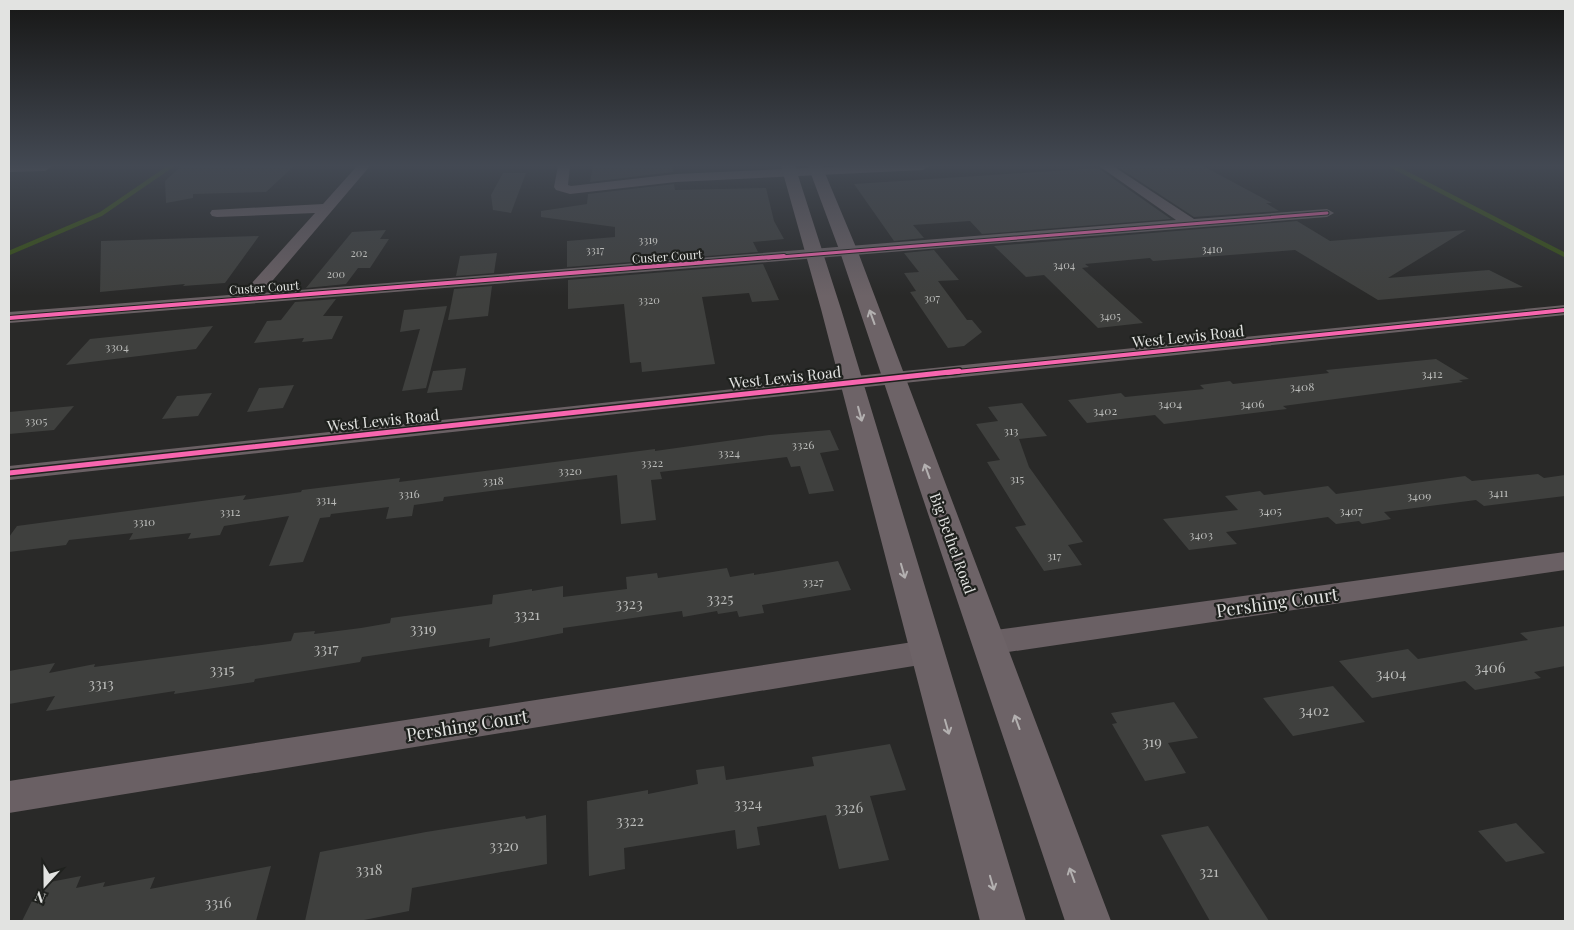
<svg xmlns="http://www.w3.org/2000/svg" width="1574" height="930" viewBox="0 0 1574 930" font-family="'Playfair Display',serif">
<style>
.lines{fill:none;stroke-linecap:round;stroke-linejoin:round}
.stream{stroke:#395313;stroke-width:4.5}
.building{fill:#3f403e}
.street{fill:#6a6064;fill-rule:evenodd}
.secondary{fill:#6d6367;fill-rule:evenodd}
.cycleway-far2-casing{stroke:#1f211e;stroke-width:5}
.cycleway-far1-casing{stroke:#1f211e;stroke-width:6}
.cycleway-casing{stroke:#1f211e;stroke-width:8}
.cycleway-far2{stroke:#f766af;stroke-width:3}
.cycleway-far1{stroke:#f766af;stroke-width:4}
.cycleway{stroke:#f766af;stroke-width:5}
.oneway{stroke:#b3b0b0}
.labels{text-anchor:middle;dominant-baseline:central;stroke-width:4.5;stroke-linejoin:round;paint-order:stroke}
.far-number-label{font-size:11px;fill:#b9bab8}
.far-street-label{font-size:12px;fill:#e2e3e1;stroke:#1f211e}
.number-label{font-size:12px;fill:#b9bab8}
.street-label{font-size:15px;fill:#e2e3e1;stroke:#1f211e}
.near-number-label{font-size:15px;fill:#b9bab8}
.near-street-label{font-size:18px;fill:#e2e3e1;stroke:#1f211e}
</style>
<rect width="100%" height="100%" fill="#292928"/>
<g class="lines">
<g class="stream">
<polyline points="1392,166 1565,255"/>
<polyline points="9,253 101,214 171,166"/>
</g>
</g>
<g class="building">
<polygon points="181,166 294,166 266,192 193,194 193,198 166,203 165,181"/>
<polygon points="593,166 672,166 673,172 590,182"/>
<polygon points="1140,166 1203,166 1272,203 1266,203 1279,211 1194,217 1118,167"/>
<polygon points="1098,168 1171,219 982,234 970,221 913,225 924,238 894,241 854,184"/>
<polygon points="503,173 526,173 511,213 493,210 491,195"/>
<polygon points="674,184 675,190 766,188 774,221 784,239 753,242 758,252 567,267 567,241 615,237 615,227 541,217 541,211 587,204 588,194"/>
<polygon points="1297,221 1330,241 1466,230 1388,278 1489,270 1523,287 1378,300 1295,250 1153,261 1150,258 1085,264 1089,267 1082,268 1143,323 1098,328 1044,275 1026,277 994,246"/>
<polygon points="386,230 380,239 389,239 370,268 358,268 346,284 306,288 352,232"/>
<polygon points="259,236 225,283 183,286 185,284 100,292 101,241"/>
<polygon points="934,250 959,280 938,281 967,320 972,320 982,332 964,346 948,348 910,292 916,291 904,273 919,272 904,253"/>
<polygon points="497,253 494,273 456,276 460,256"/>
<polygon points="763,264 779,300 752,302 749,293 702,297 715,364 642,372 641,362 630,363 624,304 568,309 568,280"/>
<polygon points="492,286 488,316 448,320 454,289"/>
<polygon points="336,299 323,316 343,316 332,339 302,342 304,338 254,343 267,321 281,320 295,302"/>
<polygon points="447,306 426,388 402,391 420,329 400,332 404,310"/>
<polygon points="213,326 196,349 66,365 90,339"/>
<polygon points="1436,359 1469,379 1459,380 1463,382 1283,406 1287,409 1164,424 1155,415 1087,423 1068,400 1121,393 1125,397 1204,389 1200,385 1230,381 1233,384 1329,373 1326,370"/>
<polygon points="466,368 462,390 427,393 433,371"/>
<polygon points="294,385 283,408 247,412 259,388"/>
<polygon points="212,393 198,416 162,419 177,396"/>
<polygon points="1022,403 1047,436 1019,439 1029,467 1083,542 1068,545 1082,565 1044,571 1015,527 1026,525 987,462 1000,460 976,424 998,421 988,407"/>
<polygon points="74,406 54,430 9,434 9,412"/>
<polygon points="830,430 839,450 820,453 834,491 809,494 800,466 791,467 787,457 660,472 662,479 651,480 656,520 621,524 617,475 444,497 443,501 414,505 412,516 386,519 389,507 331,514 330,517 320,518 303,562 269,566 289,516 224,526 220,535 188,539 191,533 129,540 133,533 69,540 66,545 9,552 9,537 17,526 246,495 243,500 301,492 302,490 400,478 399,482 655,449 655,451 769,435"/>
<polygon points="1538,474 1544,478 1565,475 1565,496 1484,506 1476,500 1384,512 1391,519 1362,524 1359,521 1336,524 1328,517 1226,532 1237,544 1189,550 1163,519 1238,510 1225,496 1260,491 1264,495 1328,486 1336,494 1465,476 1472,481"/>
<polygon points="838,561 851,590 762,605 764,613 739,617 737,611 718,614 717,611 683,617 682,611 563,628 563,633 489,647 490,638 362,657 360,662 255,679 254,682 174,694 175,691 46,711 55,696 9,704 9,671 55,663 49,673 95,664 94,667 291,641 294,633 315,631 314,634 361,628 390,623 391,618 492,604 493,595 532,589 532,591 563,586 563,597 627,589 626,577 657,573 658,578 727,568 730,577 754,573 754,575"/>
<polygon points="1565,626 1565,666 1534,672 1541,678 1475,690 1465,681 1372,698 1339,661 1408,649 1418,659 1528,640 1520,633"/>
<polygon points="1333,686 1365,722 1293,736 1263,698"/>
<polygon points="1174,702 1198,738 1168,743 1186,773 1145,781 1112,724 1117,723 1111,713"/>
<polygon points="890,744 906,790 870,796 889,860 839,869 826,815 757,827 760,845 737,849 735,830 624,848 625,869 589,876 587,801 648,790 648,794 698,784 696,770 724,766 726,780 814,766 812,757"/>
<polygon points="546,815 547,864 412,888 409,911 359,921 305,921 320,852 426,832 525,816 526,819"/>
<polygon points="1516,823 1545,853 1506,862 1478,831"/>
<polygon points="1208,826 1269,921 1210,921 1161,835"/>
<polygon points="271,866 256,921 22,921 32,901 37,899 45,883 81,876 76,888 105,882 103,887 155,877 150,889"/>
</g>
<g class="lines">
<g class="street">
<polygon points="9,166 50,166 51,167 45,171 9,172"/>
<polygon points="357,166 370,166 262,293 1176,220 1099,166 1113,166 1194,219 1327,209 1334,213 1327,217 9,323 9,312 242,294 315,213 217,217 212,216 210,213 212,210 323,204"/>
<polygon points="558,166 570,166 568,185 571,186 676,174 852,166 929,166 923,170 676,182 570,194 556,190 554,187"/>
<polygon points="1565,305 1565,315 894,384 9,480 9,466 894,372"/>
<polygon points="1565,552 1565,570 988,655 977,651 973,643 977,635 988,631"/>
<polygon points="926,640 937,644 941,652 937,660 926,664 9,813 9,781"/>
</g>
<g class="secondary">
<polygon points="781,166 795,166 841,309 1026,921 980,921 821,309"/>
<polygon points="808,166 822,166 858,252 1111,921 1065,921 840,252"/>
</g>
<g class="cycleway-far2-casing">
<polyline id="cycleway-far2" points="768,258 1327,213"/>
</g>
<g class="cycleway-far1-casing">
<g id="cycleway-far1">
<polyline points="9,318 784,256"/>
<polyline points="947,373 1565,310"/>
</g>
</g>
<g class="cycleway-casing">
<polyline id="cycleway" points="9,473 959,371"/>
</g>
<use href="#cycleway-far2" class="cycleway-far2"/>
<use href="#cycleway-far1" class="cycleway-far1"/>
<use href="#cycleway" class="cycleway"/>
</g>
<defs><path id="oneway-shaft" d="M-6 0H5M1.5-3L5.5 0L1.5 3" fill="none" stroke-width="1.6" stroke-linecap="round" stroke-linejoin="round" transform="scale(1.25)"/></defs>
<g class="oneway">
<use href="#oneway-shaft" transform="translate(872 317) rotate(-110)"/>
<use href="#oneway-shaft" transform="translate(860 414) rotate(75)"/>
<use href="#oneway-shaft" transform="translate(927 471) rotate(-110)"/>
<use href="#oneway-shaft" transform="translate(903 571) rotate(74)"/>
<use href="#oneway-shaft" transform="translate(1017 722) rotate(-110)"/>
<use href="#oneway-shaft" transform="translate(947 727) rotate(74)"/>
<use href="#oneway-shaft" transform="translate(1072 875) rotate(-110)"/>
<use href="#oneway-shaft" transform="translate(992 883) rotate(74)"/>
</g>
<linearGradient id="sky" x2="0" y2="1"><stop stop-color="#171716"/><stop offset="0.56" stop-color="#434953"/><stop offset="1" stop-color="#434953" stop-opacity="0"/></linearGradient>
<rect width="1574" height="296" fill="url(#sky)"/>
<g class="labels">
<g class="far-number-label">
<text x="648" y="239">3319</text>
<text x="1212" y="248">3410</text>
<text x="595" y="249">3317</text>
<text x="359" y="252">202</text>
<text x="1064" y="264">3404</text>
<text x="336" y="273">200</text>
<text x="932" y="297">307</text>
<text x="649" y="299">3320</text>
<text x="1110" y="315">3405</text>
</g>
<g class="far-street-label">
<text transform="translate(667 256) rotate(-4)">Custer Court</text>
<text transform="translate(264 287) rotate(-4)">Custer Court</text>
</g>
<g class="number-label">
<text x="117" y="346">3304</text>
<text x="1432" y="373">3412</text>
<text x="1302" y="386">3408</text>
<text x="1170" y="403">3404</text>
<text x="1252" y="403">3406</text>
<text x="1105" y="410">3402</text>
<text x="36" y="420">3305</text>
<text x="1011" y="430">313</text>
<text x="803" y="444">3326</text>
<text x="729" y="452">3324</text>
<text x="652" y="462">3322</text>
<text x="570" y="470">3320</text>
<text x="1017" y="478">315</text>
<text x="493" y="480">3318</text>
<text x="1498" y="492">3411</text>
<text x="409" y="493">3316</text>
<text x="1419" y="495">3409</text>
<text x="326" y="499">3314</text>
<text x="1270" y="510">3405</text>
<text x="1351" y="510">3407</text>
<text x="230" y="511">3312</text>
<text x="144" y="521">3310</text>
<text x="1201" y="534">3403</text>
<text x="1054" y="555">317</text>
<text x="813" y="581">3327</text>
</g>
<g class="street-label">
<text transform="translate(1188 336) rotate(-6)">West Lewis Road</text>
<text transform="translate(785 377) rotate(-6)">West Lewis Road</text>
<text transform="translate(383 420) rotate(-6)">West Lewis Road</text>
<text transform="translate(953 543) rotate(70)">Big Bethel Road</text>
</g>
<g class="near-number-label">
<text x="720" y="598">3325</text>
<text x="629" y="603">3323</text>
<text x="527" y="614">3321</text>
<text x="423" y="628">3319</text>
<text x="326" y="648">3317</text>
<text x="1490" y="667">3406</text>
<text x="222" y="669">3315</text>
<text x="1391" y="673">3404</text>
<text x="101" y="683">3313</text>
<text x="1314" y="710">3402</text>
<text x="1152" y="741">319</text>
<text x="748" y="803">3324</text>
<text x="849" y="807">3326</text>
<text x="630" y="820">3322</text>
<text x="504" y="845">3320</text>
<text x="369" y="869">3318</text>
<text x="1209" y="871">321</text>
<text x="218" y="902">3316</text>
</g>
<g class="near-street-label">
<text transform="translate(1277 602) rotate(-8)">Pershing Court</text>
<text transform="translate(467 725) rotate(-9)">Pershing Court</text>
</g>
</g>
<rect width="1574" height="930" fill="none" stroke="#e2e3e1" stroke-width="20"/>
<g transform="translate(45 885) rotate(201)" stroke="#1f211e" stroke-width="4" paint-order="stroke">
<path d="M0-4L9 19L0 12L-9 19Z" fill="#e2e3e1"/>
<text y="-8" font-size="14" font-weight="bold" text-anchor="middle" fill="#e2e3e1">N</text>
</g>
</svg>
